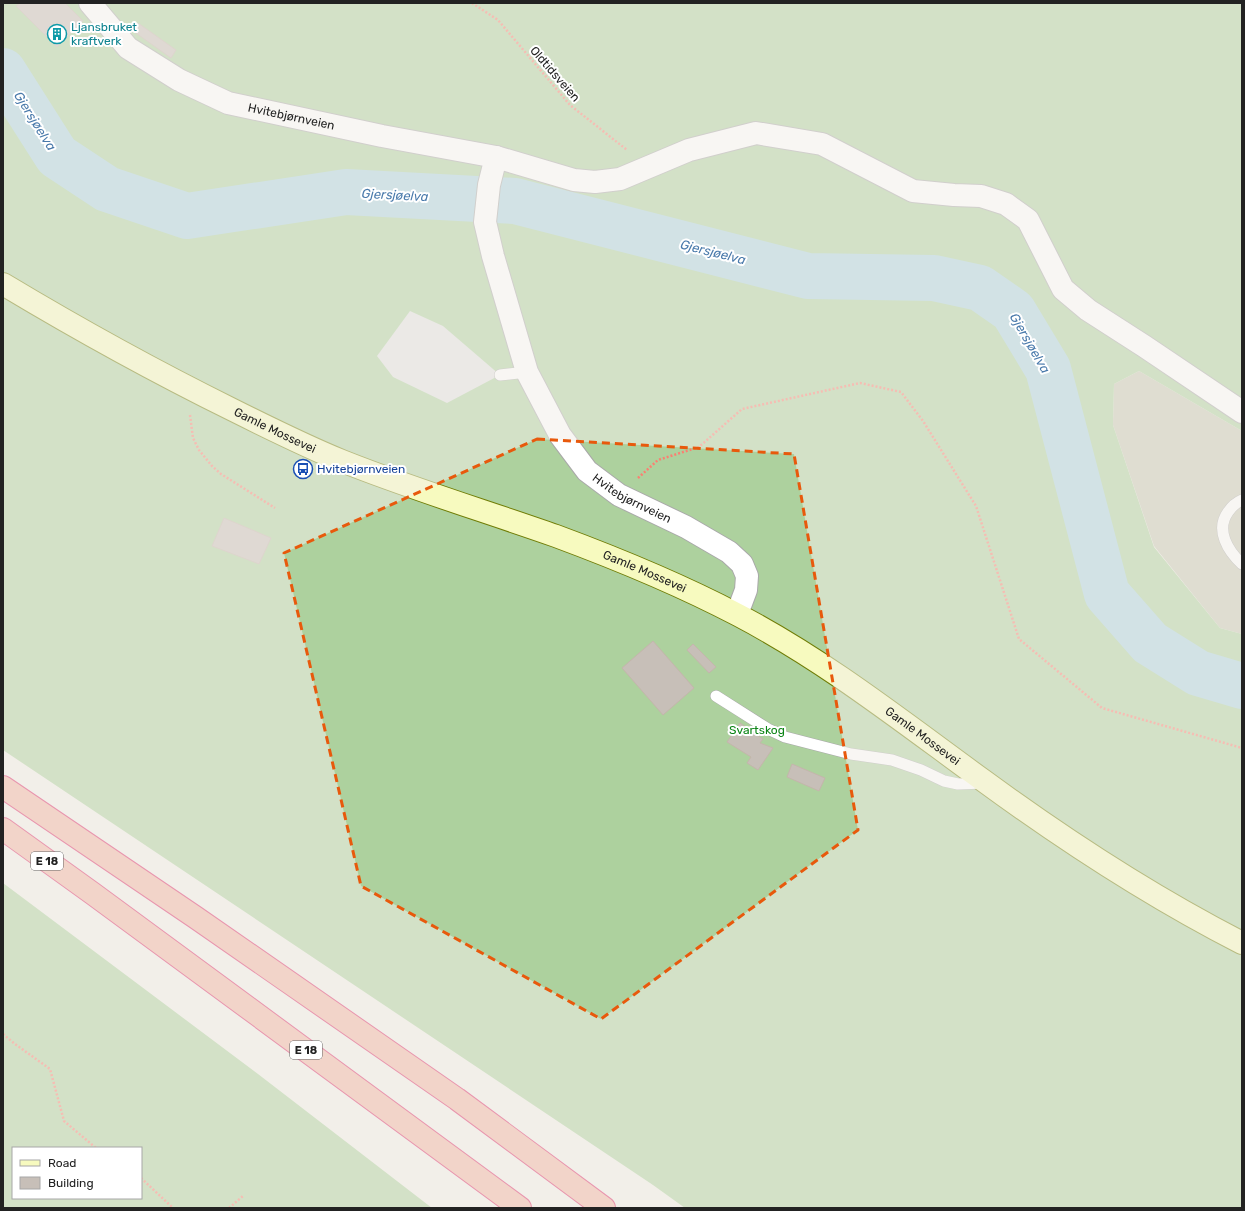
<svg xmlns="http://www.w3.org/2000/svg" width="1245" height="1211" viewBox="0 0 1245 1211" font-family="Rubik,sans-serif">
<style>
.construction{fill:#c7c7b4}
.forest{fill:#add19e;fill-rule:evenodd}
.parking{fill:#e2e2e2}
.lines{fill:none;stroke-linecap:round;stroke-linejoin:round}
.river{stroke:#aad3df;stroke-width:46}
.building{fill:#c7bfb8;stroke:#c4b6ab}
.service-casing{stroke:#a9a9a9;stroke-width:12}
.minor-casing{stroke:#a9a9a9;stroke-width:24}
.secondary-casing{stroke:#707d05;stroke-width:24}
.trunk-casing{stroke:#dc2a67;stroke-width:24}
.path{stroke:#fa8072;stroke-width:2.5;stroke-dasharray:2 2;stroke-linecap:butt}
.service{stroke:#fff;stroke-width:11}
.minor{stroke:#fff;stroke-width:22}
.secondary{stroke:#f7fabf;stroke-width:22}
.trunk{stroke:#f2b4a3;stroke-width:22}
.marked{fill:none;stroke:#e8590c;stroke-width:3;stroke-dasharray:8 5;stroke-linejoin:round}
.labels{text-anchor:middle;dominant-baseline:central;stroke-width:4;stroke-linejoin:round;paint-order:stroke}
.shield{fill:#fff;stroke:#646464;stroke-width:1}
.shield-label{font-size:11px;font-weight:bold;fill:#222}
.culture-label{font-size:12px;fill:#0d838f;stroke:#fff;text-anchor:start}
.street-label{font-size:12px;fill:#222;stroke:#fff}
.transit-label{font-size:12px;fill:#164399;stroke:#fff;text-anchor:start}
.park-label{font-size:12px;fill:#0c8416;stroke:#fff}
.water-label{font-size:13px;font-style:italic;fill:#4a7aab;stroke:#fff}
</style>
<rect width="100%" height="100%" fill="#f2efe9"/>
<polygon class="construction" points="1139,371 1242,431 1242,634 1220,628 1154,546 1113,425 1114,384"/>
<g class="forest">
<polygon points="3,3 1242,3 1242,431 1139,371 1114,384 1113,425 1154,547 1220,628 1242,634 1242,1208 685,1208 653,1185 3,750"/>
<path d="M3,883L258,1074L432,1208H3ZM13,1148H141V1198H13Z"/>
</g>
<polygon class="parking" points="410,311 443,326 500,375 447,403 393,377 377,356"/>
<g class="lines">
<polyline class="river" points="3,71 57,156 107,189 187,216 346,192 515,201 808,276 934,278 980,288 1013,311 1048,369 1107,594 1150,643 1198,673 1242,686"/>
</g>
<g class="building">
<polygon points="20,3 65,3 83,21 57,47 16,6"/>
<polygon points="138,23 176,50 171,58 133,31"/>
<polygon points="224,518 271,538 259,564 212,546"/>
<polygon points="653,641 694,688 663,715 622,668"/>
<polygon points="693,644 716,667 709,673 687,650"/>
<polygon points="740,723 763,739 760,743 773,748 758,770 747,763 751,757 727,742"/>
<polygon points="792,764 825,778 819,791 787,777"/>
</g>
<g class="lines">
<g class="service-casing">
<g id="service">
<polyline points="500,375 527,372"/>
<path d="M1242,500C1235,503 1232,506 1228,512C1215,530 1228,551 1242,564"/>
<polyline points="716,696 768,729 785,737 851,754 892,760 921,770 944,781 958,784 984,783"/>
</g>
</g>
<g class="minor-casing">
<g id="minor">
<path id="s1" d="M90,3L128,48L179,80L228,103L382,136L496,157L574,180L595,182L620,179L689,150L756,133L822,144L913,191L954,195L981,196L1006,204L1028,220L1063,289L1088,310L1144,346L1242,412"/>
<path id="s2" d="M496,157L489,185L485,222L493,256L527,372L560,435L587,471L619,495L686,527L729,552L742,564L747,576L746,590L737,614"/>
</g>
</g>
<g class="secondary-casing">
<g id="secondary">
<path id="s3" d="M3,284C78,329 154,371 233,410C269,428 305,446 342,461C412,489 485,511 556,536C618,559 679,584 738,615C826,661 904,723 984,781C1066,841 1152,897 1242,943"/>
</g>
</g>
<g class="trunk-casing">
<g id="trunk">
<polyline points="3,787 195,917 457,1099 604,1208"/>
<polyline points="3,829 92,893 520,1208"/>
</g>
</g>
<g class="path">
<polyline points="472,3 498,20 570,105 627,150"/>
<polyline points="190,415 193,438 199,450 212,466 221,474 275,508"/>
<polyline points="638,478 658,460 699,447 742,409 860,383 901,392 923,421 976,506 1019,639 1102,708 1242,748"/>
<polyline points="3,1034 15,1044 50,1069 64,1121 96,1148"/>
<polyline points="141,1178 173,1208"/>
<polyline points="229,1208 243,1196"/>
</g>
<use href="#service" class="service"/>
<use href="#minor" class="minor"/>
<use href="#secondary" class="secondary"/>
<use href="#trunk" class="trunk"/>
</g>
<path d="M0 0H1245V1211H0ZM537,439L794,454L858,830L601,1019L361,886L284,553Z" fill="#f2efe9" fill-opacity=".55" fill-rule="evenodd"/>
<path class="marked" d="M537,439L794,454L858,830L601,1019L361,886L284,553Z"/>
<defs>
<g id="building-ring" transform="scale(1)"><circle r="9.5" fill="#fff" stroke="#0f9aa8" stroke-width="1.5"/><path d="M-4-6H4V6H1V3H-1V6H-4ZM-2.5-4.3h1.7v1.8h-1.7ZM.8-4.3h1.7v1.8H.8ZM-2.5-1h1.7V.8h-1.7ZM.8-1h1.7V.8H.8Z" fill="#0f9aa8"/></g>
<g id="bus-ring" transform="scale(1)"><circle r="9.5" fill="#fff" stroke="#1a4fb4" stroke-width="1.5"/><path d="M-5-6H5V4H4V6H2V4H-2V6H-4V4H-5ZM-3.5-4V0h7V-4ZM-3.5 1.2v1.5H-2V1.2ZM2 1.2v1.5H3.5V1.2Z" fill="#1a4fb4"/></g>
</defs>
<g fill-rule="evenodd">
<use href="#building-ring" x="57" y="34"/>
<use href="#bus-ring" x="303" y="469"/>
</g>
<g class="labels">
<g class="shield">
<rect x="31" y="852" width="32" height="18" rx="3"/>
<rect x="290" y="1041" width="32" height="18" rx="3"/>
</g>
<g class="shield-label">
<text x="47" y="861">E 18</text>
<text x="306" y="1050">E 18</text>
</g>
<g class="culture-label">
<text x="71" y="27">Ljansbruket<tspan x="71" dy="14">kraftverk</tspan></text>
</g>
<g class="street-label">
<text transform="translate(555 74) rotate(49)">Oldtidsveien</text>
<text stroke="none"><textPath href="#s1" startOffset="238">Hvitebjørnveien</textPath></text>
<text stroke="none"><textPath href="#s3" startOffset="309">Gamle Mossevei</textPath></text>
<text stroke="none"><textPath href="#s2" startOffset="391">Hvitebjørnveien</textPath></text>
<text stroke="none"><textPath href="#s3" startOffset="705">Gamle Mossevei</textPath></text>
<text stroke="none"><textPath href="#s3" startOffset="1029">Gamle Mossevei</textPath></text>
</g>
<g class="transit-label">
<text x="317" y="469">Hvitebjørnveien</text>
</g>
<g class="park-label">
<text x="757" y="730">Svartskog</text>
</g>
<g class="water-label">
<text transform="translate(35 121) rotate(58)">Gjersjøelva</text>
<text transform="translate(395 195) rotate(3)">Gjersjøelva</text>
<text transform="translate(713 252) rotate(14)">Gjersjøelva</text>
<text transform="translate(1030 343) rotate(60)">Gjersjøelva</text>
</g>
</g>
<rect width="1245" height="1211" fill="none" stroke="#222222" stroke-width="8"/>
<rect x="12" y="1147" width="130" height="52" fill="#ffffff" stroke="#a7a7a7"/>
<rect x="20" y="1160" width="20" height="6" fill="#f7fabf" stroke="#a7a7a7"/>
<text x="48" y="1167" font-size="12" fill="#222222">Road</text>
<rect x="20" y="1177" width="20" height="12" fill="#c7bfb8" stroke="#a7a7a7"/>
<text x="48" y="1187" font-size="12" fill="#222222">Building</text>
</svg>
